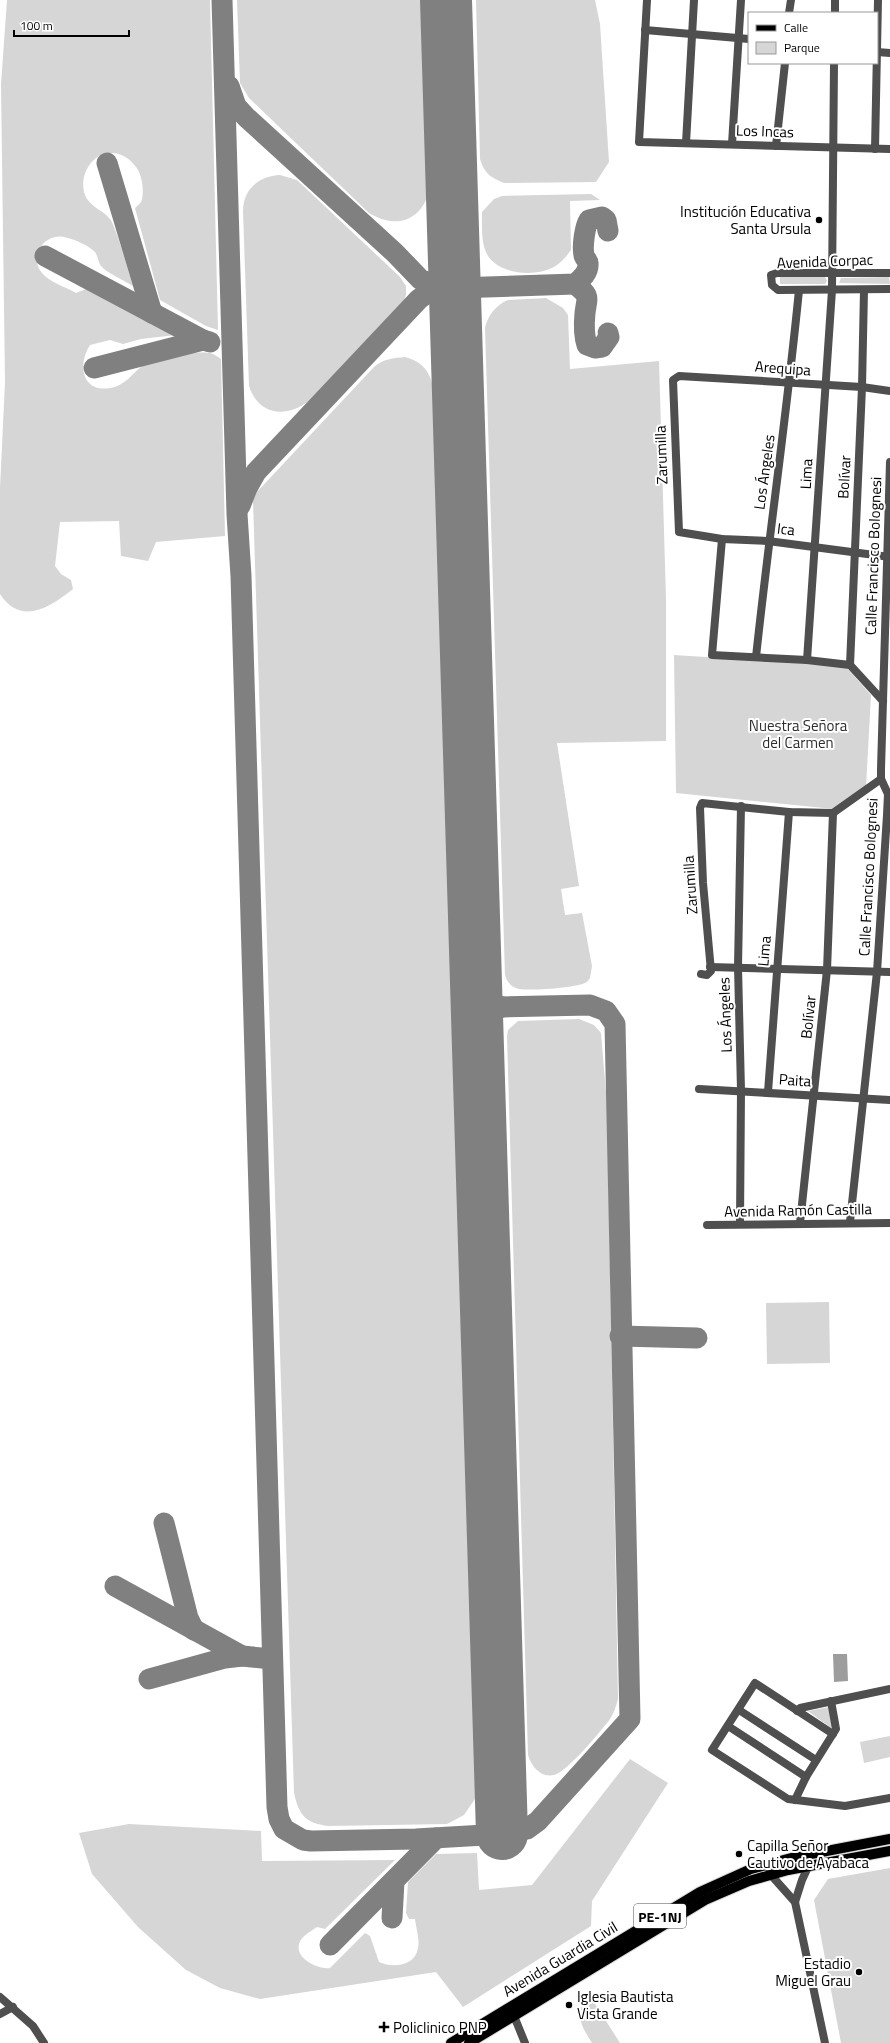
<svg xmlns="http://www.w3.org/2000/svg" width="890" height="2043" viewBox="0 0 890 2043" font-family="'Titillium Web',sans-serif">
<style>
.green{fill:#d6d6d6}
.water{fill:#9d9d9d}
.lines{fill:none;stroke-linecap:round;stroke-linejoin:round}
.taxiway{stroke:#808080;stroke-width:21}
.runway{stroke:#808080;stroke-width:52}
.major-casing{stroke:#dbdbdb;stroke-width:12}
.minor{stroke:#4f4f4f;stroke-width:8}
.major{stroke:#000;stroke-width:10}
.poi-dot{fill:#000;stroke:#fff;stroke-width:1.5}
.labels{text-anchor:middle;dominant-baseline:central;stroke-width:4;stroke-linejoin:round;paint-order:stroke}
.shield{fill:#fff;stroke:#4c4c4c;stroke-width:1}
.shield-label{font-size:14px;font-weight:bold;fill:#000}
.street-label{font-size:15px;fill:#000;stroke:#fff}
.poi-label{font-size:15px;fill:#000;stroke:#fff;text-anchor:start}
.park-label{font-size:15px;fill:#2d2d2d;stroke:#fff}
</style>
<rect width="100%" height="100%" fill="#fff"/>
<g class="green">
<path d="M7,0H210L218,330L206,326L160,300L135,208C137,206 140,204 141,202C145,193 142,174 136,167C130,159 123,154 113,153C90,151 76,181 87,199C93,208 104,211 110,219C116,226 129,274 133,286C125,281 107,273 101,266C98,262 98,256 95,252C88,245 74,239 64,237C44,233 28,257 42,273C49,282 66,287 76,293L86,289L176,335L141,339L123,344L110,340L90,345C77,365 82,393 111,388C124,386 132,374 141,367C153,359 197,350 210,353C214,354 218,357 221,359L225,536L156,542L148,561L121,556L119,521L60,522L55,566L61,574L71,580L73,589C49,608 21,626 0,594V488L5,382L1,84Z"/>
<path d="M237,0H422L427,198C416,224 392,227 369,213L249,98L240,83Z"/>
<path d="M476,0H595L600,24L609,162L596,182L504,183C491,178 484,173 480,159Z"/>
<path d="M280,175L297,180L400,277L406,286V295L404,300L309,401C286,418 259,416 249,386L243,211C243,189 259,176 280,175Z"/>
<path d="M591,194L600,200L570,201L571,250C566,257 561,263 554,267C534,278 495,274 486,252C481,241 482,224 482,212L494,199L502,196Z"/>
<polygon points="780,277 825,277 827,281 825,284 780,284"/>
<polygon points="889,277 890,284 839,283 841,278"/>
<path d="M546,298L563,308L568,315L570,369L659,361L666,599V741L557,743L579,886L561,889L565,915L582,913L592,966L590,978L587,982C577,988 532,991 519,989C512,988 507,982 505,975L485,328C488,315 496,305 508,300Z"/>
<path d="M405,357C424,362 431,373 434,392L462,1355L477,1796L464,1815L447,1824L328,1826C305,1823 299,1815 294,1793L253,501L255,494L374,367C383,359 393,358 405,357Z"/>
<polygon points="674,655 845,666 871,695 866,787 834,809 676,793"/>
<path d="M579,1019L594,1025L601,1033L607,1105L618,1699C616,1706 614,1713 610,1719C602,1730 566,1773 554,1775C541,1778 531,1766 528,1755L507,1036L508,1030L518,1021Z"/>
<polygon points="829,1302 830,1363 767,1364 766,1303"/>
<polygon points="829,1707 833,1726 831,1728 808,1711"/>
<polygon points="890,1736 890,1757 864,1763 860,1742"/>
<path d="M630,1759L668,1783L592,1901L591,1926L463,2007L436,1972L260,1999L220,1988L186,1970L138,1927L92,1874L79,1833L129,1824L261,1831L262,1861L395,1860L325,1929L317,1927C310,1932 301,1936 299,1944C295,1959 319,1970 330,1968L365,1933L370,1936L379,1962C392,1968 415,1967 418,1948C420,1940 416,1928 415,1919H409L406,1913L408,1882L436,1854L477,1853L479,1890L532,1885Z"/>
<polygon points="890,1868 890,2043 841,2043 814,1900 828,1879"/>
<path d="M590,1995V1996L620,2043H592C581,2025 575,2017 586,1997Z"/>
</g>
<polygon class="water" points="833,1654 847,1654 848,1681 834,1682"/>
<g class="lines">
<g class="taxiway">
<polyline points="222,0 237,514 241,576 277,1807 279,1819 284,1829 303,1840 311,1841 416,1839 502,1834 527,1829 538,1821 630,1719 615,1024 606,1011 590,1005 502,1007 489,1012 478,1022"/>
<path d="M229,86L236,106L246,117L395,253L420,279L436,287L455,288L575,284C581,279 589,273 588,263C588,260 584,258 584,255C582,246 585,226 589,220L602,217L606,220L608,231"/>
<polyline points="107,163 152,313"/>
<polyline points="45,256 203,340"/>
<path d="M575,284C591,297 587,296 585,313C584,323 584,336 587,345L595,348L602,347L609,337L608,333"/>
<polyline points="94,368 203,340 210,342"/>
<polyline points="240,506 247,488 256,472 419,299 436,287"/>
<polyline points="476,985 488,1002 502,1007"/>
<polyline points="620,1336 697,1338"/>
<polyline points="164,1523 188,1618 194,1630"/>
<polyline points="115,1586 242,1656"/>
<polyline points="149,1679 225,1658 242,1656 272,1659"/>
<polyline points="392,1918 394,1881"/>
<polyline points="330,1945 436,1838"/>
</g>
<polyline class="runway" points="446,0 502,1834"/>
<g class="major-casing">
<g id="major">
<polyline points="451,2043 700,1892 751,1869 795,1857 890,1839"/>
<polyline points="469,2043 705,1900 749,1881 788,1870 890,1851"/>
</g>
</g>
<g class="minor">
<polyline points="647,0 639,142 890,149"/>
<polyline points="789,13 791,0"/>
<polyline points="835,13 835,0"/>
<polyline points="645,30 749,39"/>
<polyline points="877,52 890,53"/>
<polyline points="686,143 694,0"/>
<polyline points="732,144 741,0"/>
<polyline points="776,146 785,63"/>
<polyline points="875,149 878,0"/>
<polyline points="890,273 777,273 771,275 772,285 778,290 890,289"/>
<polyline points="890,391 862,387 679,376 673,380 679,532 722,539 768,541 890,557"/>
<polyline points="722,539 712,655 807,660 850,665 883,701"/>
<path d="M756,657C769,535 787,413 799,290"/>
<polyline points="807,660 832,290 834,63"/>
<polyline points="850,665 862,387 864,290"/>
<polyline points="710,967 890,972"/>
<polyline points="701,974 707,975 711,971 703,883 700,808 702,803 789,812 833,813 881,779"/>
<polyline points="699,1089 890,1100"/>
<polyline points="768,1092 789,812"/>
<polyline points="850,1222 877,972 887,815 888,794 881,779 881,769 890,462"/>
<polyline points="800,1223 827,970 833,813"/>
<polyline points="740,1224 741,1090 738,967 741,806"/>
<polyline points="707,1225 890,1223"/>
<polyline points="739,1710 816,1760"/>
<polyline points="797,1711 800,1708 890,1689"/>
<polyline points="728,1726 806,1777"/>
<polyline points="833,1734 755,1683 712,1750 788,1799 845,1806 890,1798"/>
<polyline points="795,1800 806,1777 836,1729 831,1701"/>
<polyline points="768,1865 771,1875 795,1902"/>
<polyline points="809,1865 802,1880 795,1902 825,2043"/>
<polyline points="0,1997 33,2026 44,2043"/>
<polyline points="0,2014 13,2007"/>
<polyline points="514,2016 525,2043"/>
</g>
<use href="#major" class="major"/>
</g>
<g class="poi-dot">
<circle cx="819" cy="220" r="4"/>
<circle cx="739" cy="1854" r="4"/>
<circle cx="859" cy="1972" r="4"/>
<circle cx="569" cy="2005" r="4"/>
<path d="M382 2021h4v4h4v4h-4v4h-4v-4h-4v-4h4z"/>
</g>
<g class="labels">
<rect class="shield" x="634" y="1904" width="52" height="24" rx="3"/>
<g class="shield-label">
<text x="660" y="1916">PE-1NJ</text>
</g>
<g class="street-label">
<text transform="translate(765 131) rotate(2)">Los Incas</text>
<text transform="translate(825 261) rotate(-2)">Avenida Corpac</text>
<text transform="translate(783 368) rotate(4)">Arequipa</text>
<text transform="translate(661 455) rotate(-92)">Zarumilla</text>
<text transform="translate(764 472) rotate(-82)">Los Ángeles</text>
<text transform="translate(806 474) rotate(-87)">Lima</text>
<text transform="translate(844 477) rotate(-87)">Bolívar</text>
<text transform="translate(786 529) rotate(7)">Ica</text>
<text transform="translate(873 556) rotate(-88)">Calle Francisco Bolognesi</text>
<text transform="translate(868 877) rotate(-87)">Calle Francisco Bolognesi</text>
<text transform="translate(690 885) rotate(-94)">Zarumilla</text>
<text transform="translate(764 951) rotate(-85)">Lima</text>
<text transform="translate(725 1015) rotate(-92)">Los Ángeles</text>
<text transform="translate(808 1017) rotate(-84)">Bolívar</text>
<text transform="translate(795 1080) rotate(4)">Paita</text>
<text transform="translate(798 1210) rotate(-1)">Avenida Ramón Castilla</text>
<text transform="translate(560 1959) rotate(-31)">Avenida Guardia Civil</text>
</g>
<g class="poi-label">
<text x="811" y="211" text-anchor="end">Institución Educativa<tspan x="811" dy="17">Santa Ursula</tspan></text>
<text x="747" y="1845">Capilla Señor<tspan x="747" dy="17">Cautivo de Ayabaca</tspan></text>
<text x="851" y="1963" text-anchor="end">Estadio<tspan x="851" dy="17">Miguel Grau</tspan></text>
<text x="577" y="1996">Iglesia Bautista<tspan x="577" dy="17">Vista Grande</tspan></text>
<text x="393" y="2027">Policlinico PNP</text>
</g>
<g class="park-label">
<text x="798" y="725">Nuestra Señora<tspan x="798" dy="17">del Carmen</tspan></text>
</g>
</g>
<rect x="748" y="12" width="130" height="52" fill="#ffffff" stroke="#999999"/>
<rect x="756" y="25" width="20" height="6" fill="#000000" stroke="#999999"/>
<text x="784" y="32" font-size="12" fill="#000000">Calle</text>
<rect x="756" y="42" width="20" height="12" fill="#d6d6d6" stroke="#999999"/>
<text x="784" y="52" font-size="12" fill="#000000">Parque</text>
<path d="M14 30v6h115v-6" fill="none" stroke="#000000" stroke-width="2"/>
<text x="20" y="30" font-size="12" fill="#000000" stroke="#ffffff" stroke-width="3" paint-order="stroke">100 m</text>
</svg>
